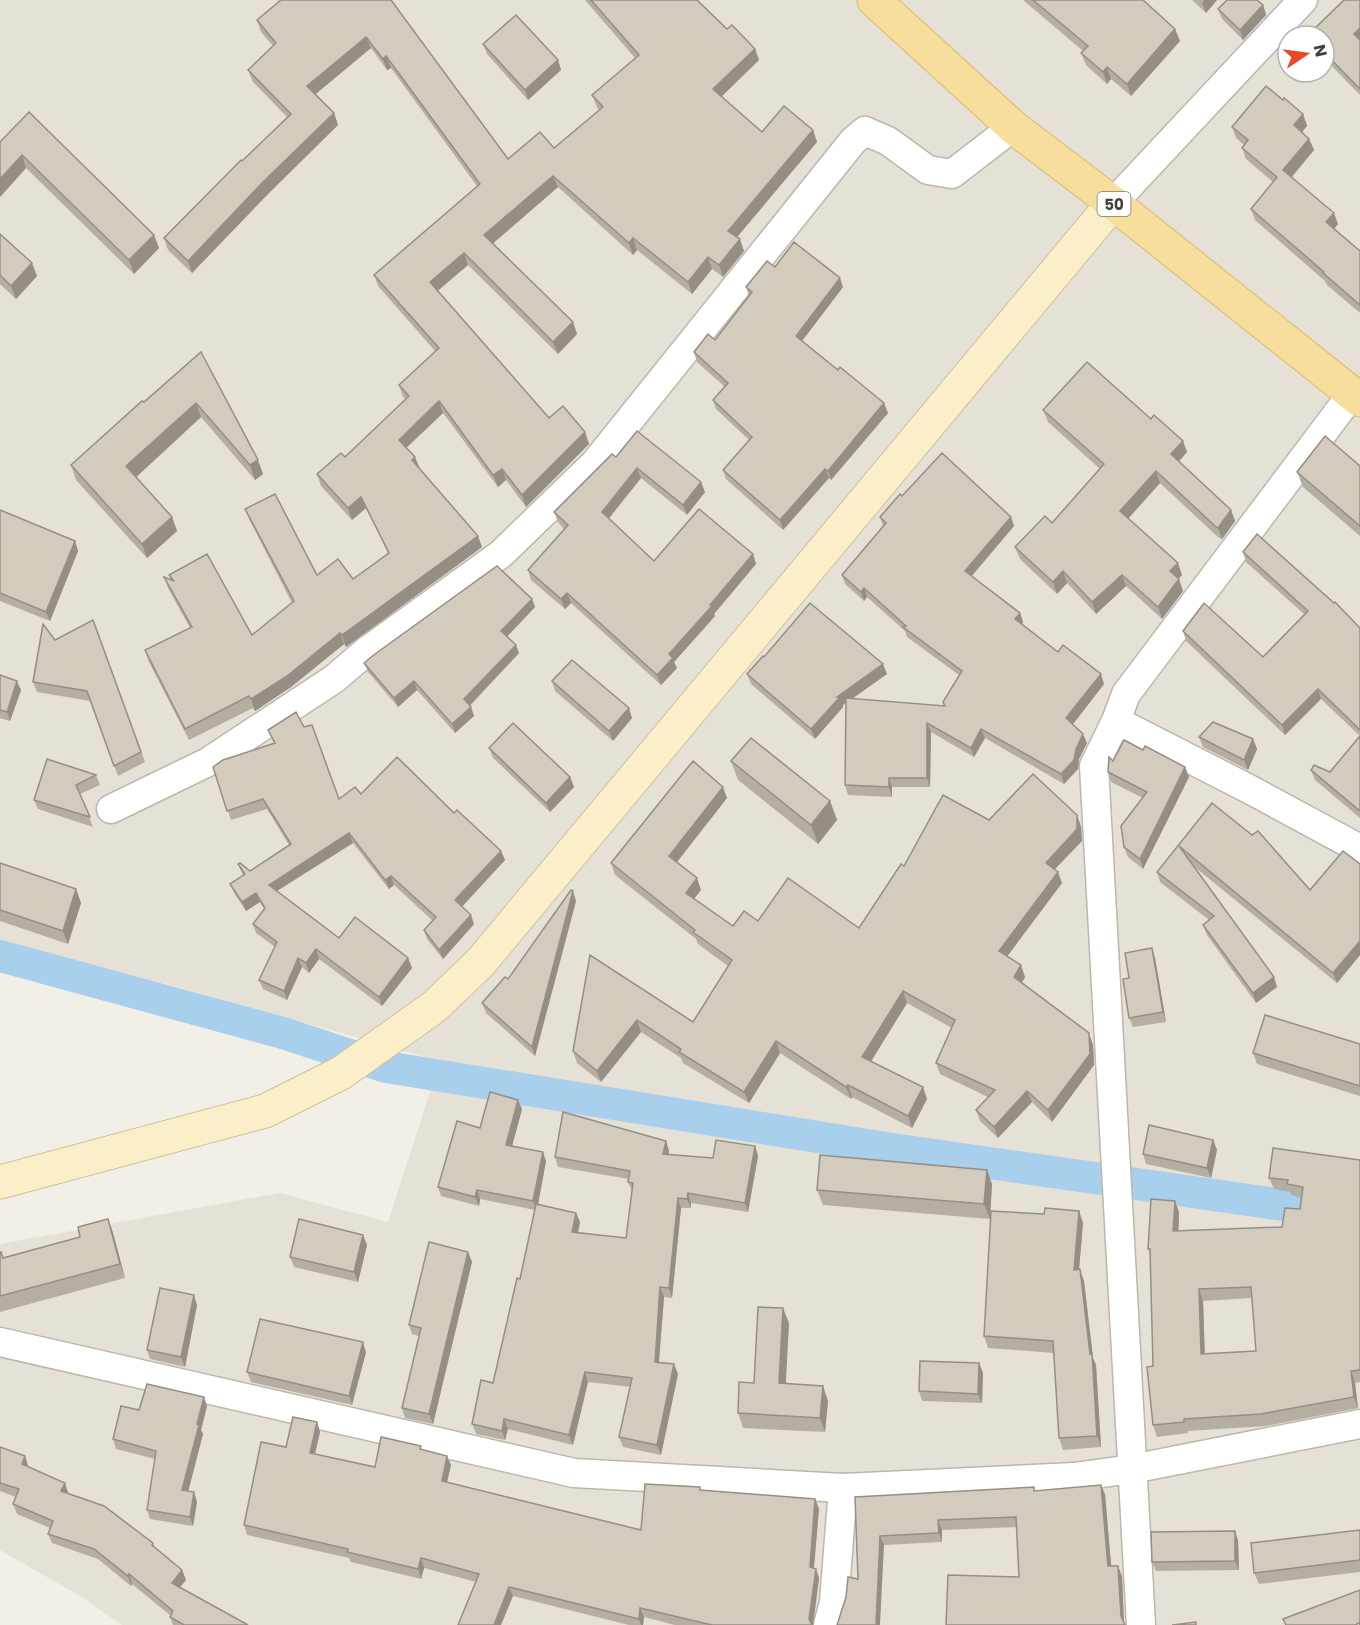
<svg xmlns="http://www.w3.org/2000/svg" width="1360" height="1625" viewBox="0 0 1360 1625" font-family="Poppins,sans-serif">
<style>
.residential{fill:#e6e1d6;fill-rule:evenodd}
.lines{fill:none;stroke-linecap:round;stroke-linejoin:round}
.canal{stroke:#a8cfeb;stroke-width:32}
.minor-casing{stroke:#bdb7ab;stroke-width:31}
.secondary-casing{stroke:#cfc29a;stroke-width:35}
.primary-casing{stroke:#dbbb6d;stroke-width:35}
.minor{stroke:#fff;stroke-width:28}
.secondary{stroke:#fbefc9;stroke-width:33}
.primary{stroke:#f7de9c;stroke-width:33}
.wall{fill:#b5afa3;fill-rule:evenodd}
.shaded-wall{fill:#948e85}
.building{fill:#d3cbbe;stroke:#948e85;stroke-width:1.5;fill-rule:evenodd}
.labels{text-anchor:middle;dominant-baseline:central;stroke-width:4.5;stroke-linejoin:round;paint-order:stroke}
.shield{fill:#fff;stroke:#7d7973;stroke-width:1.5}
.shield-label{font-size:15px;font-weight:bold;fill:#454037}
</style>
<rect width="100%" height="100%" fill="#f2efe7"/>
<path class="residential" d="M0,0H1360V1625H122L80,1596L0,1550V1244L280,1193L388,1222L440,1061L182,988L0,942ZM1288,36H1324V72H1288Z"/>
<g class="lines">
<polyline class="canal" points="0,956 283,1033 386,1067 892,1149 1360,1216"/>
<g class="minor-casing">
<g id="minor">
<polyline points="1113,203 1303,0"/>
<polyline points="1116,721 1249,789 1360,849"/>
<polyline points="111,809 208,762 334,679 368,650 501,554 595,463 853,141 865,131 888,141 928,170 952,174 1013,127"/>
<polyline points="0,1342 574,1473 843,1488 1074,1477 1132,1469 1360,1424"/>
<polyline points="828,1625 834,1602 843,1488"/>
<polyline points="1141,1625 1094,766 1116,721 1126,694 1352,394"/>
</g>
</g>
<g class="secondary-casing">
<polyline id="secondary" points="0,1182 265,1111 341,1073 434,1007 480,963 1113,203"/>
</g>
<g class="primary-casing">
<polyline id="primary" points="874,0 1013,127 1113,203 1360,400"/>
</g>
<use href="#minor" class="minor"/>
<use href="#secondary" class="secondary"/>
<use href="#primary" class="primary"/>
</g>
<g class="wall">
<polygon points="391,0 508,159 554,148 599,110 597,107 592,95 635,58 585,0 697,0 727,29 755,49 759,60 721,97 762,132 813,130 817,142 737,237 744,251 723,277 712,269 692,294 637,250 633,255 558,187 493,243 573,322 577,334 558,354 468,265 437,291 549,418 585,432 589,444 526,507 506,480 498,487 443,413 406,448 419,469 482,547 346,647 344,644 291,687 255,711 253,708 189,740 149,662 145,650 190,628 168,588 164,577 171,579 169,575 252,635 292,603 250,521 245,509 317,575 353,579 388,553 366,508 352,520 321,486 317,474 345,457 406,399 403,397 399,385 435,351 378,286 374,275 477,186 391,68 387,70 371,48 315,94 334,113 338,125 268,194 192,273 168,250 164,238 287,117 253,82 248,70 273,46 261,32 257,20"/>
<polygon points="1023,0 1143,0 1180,41 1131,96 1111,79 1107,84 1086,65 1081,53 1083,51"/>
<polygon points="1192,0 1217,0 1206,13"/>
<polygon points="1360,0 1360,95 1324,58 1324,36 1308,36 1308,35"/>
<polygon points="1263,5 1266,15 1243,40 1222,19 1218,9"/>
<polygon points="483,44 558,60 561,70 528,100 487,54"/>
<polygon points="1283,100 1303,114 1307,126 1302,132 1309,139 1314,150 1292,177 1338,224 1334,229 1360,251 1360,313 1327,285 1325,281 1255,220 1251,209 1273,182 1246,159 1242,148 1244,145 1236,138 1232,127"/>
<polygon points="0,142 154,235 159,248 134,274 26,168 0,197"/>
<polygon points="0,234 37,276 16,299 0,284"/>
<polygon points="775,267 843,287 802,341 888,413 831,480 829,478 783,530 726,479 723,470 749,440 716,409 713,400 725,387 697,362 694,352 715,340 749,296 746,287"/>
<polygon points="201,352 263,474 255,480 201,417 136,477 172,517 177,531 147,558 76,480 71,465"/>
<polygon points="1043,410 1187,452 1179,461 1231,510 1235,521 1222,539 1219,538 1160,483 1128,519 1182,575 1178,579 1183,591 1162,619 1126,586 1096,614 1067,583 1057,594 1020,559 1015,547 1052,523 1100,469 1048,422"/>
<polygon points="616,457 705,492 687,515 641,478 609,518 654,561 753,554 756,564 714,614 715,616 674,662 677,668 661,685 571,603 565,609 531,580 528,570 564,529 558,522 554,512"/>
<polygon points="1360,466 1360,536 1303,487 1297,472"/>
<polygon points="902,496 1011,517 1014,526 972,576 1020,613 1023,622 1022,624 1058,652 1104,684 1073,724 1087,743 1079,759 1078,769 1064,784 985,738 974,757 931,732 930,787 892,787 892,797 848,795 845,785 846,703 843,705 843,707 815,739 751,684 747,674 764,657 887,674 852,699 944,706 943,702 959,675 907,637 905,631 867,597 864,601 845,584 842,575 883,526 880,517"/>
<polygon points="0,510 75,541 78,551 50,621 0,601"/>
<polygon points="1243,552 1360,628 1360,818 1315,780 1311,770 1330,772 1360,736 1321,699 1285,735 1186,641 1183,631 1263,657 1304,614 1246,562"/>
<polygon points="532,599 535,607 507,636 519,653 470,706 474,716 455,733 417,690 398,707 368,672 364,663"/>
<polygon points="93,620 145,762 118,776 90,701 37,692 33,682 55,640"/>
<polygon points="0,675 21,690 10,721 0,718"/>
<polygon points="552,681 632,718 613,741 555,691"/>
<polygon points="268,730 339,799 361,794 454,813 501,851 505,860 462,906 474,924 443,959 427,939 424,930 433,921 394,885 389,889 353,843 277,891 339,938 408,958 412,968 382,1006 319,959 309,973 302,967 287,1000 263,989 259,980 275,947 256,933 253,924 264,909 260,902 246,911 234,893 230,884 243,876 238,864 250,871 289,845 267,809 231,820 213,767 274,743"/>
<polygon points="1199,737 1253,739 1257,749 1248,770 1203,747"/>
<polygon points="489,748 570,777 574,787 550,812 493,758"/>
<polygon points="1143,750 1185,767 1189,777 1143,869 1128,857 1124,847 1143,798 1111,782 1108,772 1113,761"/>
<polygon points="731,761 830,801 837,820 818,844 738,780"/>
<polygon points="96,775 100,785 80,794 93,827 38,809 34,800"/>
<polygon points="727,798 677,862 701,890 694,899 733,926 758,921 859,928 904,866 989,820 1077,815 1081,827 1082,841 1055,869 1062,883 1007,956 1025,977 1022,983 1093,1045 1094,1065 1052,1122 1032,1102 998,1138 980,1121 976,1110 988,1097 940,1074 936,1063 952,1028 907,1003 871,1061 927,1099 912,1128 852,1097 851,1099 780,1053 749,1103 683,1063 681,1058 641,1032 601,1082 577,1063 573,1051 590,955 693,1022 728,966 698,944 696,939 615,875 611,863"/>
<polygon points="1212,803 1310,890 1360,864 1360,955 1337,983 1191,864 1277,987 1256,1003 1207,935 1203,925 1209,920 1160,882 1157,872"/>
<polygon points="0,863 76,889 81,903 68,944 0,921"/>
<polygon points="576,901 535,1056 486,1013 482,1003 508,979"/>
<polygon points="1155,958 1166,1022 1133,1027 1129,1018 1129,978"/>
<polygon points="1360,1044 1360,1096 1257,1064 1253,1053"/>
<polygon points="522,1109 512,1146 546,1161 538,1204 580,1222 578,1233 626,1238 632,1191 628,1182 629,1179 558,1167 555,1157 666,1141 669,1151 668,1155 713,1158 755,1146 758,1156 748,1212 691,1203 691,1208 681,1208 672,1298 664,1297 659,1362 674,1364 678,1374 661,1455 623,1447 619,1437 631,1387 588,1382 573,1445 508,1429 505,1440 476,1434 472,1424 493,1383 520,1279 535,1210 480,1199 479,1206 441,1196 438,1187 480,1128"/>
<polygon points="1213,1140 1217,1150 1211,1178 1146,1164 1143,1154"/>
<path d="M1360,1160V1382L1355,1383L1358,1408L1266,1426L1188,1431V1433L1157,1437L1153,1425V1366L1150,1254L1148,1249L1179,1212L1178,1231L1282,1227L1300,1209L1301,1198L1292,1195L1290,1192L1274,1189L1269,1178ZM1252,1298L1256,1351L1205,1354L1203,1301Z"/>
<polygon points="992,1184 990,1219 823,1205 817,1190"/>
<polygon points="1079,1211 1083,1223 1079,1269 1084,1281 1093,1358 1096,1365 1101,1447 1063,1450 1059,1438 1054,1353 988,1348 984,1336 1044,1214"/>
<polygon points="108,1219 113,1233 125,1278 0,1312 0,1252 3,1258 80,1237"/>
<polygon points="367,1245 358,1282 294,1267 290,1257"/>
<polygon points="468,1252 472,1262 433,1424 405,1418 402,1408 419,1336 412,1334 409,1325"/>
<polygon points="197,1305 185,1367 150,1359 147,1350"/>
<polygon points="789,1323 785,1384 828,1401 825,1432 743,1428 738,1413"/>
<polygon points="366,1352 352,1405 251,1382 247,1372"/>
<polygon points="979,1363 983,1373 982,1403 922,1401 919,1391"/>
<polygon points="207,1406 201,1430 203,1434 188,1491 194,1492 197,1502 193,1526 150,1519 147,1510 155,1459 116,1449 113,1439 139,1410"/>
<polygon points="317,1422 320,1432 315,1454 375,1467 422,1450 451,1465 447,1482 641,1530 701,1490 815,1499 819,1509 814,1568 819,1578 813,1625 675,1625 644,1617 643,1625 629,1625 513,1596 476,1582 424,1568 421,1579 351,1562 349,1558 247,1535 244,1525 286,1447"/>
<polygon points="0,1447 25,1456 28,1466 28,1467 68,1492 68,1494 153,1543 154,1547 182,1570 186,1580 180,1587 248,1625 173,1625 170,1617 171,1616 132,1584 131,1586 98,1559 52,1543 48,1534 50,1528 17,1514 13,1504 16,1497 0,1491"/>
<polygon points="1035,1491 1105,1494 1111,1566 1122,1576 1124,1623 1019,1577 1017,1527 942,1530 942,1542 884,1545 858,1579 855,1497"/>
<polygon points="1360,1530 1360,1572 1259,1584 1254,1573"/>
<polygon points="1235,1531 1238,1541 1239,1570 1156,1571 1152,1562"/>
</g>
<g class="shaded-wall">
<polygon points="1204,0 1217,0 1206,13 1202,3"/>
<polygon points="1263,5 1266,15 1243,40 1240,30"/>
<polygon points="1360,28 1360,41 1354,34"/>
<polygon points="1175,29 1180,41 1131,96 1127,84"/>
<polygon points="366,37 371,48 311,98 307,86"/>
<polygon points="755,49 759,60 717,101 713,89"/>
<polygon points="386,56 391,68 387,70 383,59"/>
<polygon points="558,60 561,70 528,100 525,90"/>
<polygon points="1107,67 1111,79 1107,84 1103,72"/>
<polygon points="334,113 338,125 268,194 192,273 188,261 263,182"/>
<polygon points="1303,114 1307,126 1298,137 1294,125"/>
<polygon points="813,130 817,142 732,243 728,231"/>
<polygon points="1309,139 1314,150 1288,181 1283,170"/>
<polygon points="22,155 26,168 0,197 0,179"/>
<polygon points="553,176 558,187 489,247 484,235"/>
<polygon points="1334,213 1338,224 1330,234 1326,222"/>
<polygon points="154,235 159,248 134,274 129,260"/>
<polygon points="633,238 637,250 633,255 629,243"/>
<polygon points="740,239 744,251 723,277 719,265"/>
<polygon points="464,253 468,265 434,294 430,282"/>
<polygon points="708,257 712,269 692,294 688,282"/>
<polygon points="32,263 37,276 16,299 11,286"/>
<polygon points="840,278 843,287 799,345 796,336"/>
<polygon points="573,322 577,334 558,354 553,342"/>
<polygon points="439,401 443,413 403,451 399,440"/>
<polygon points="196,403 201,417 132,481 126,466"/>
<polygon points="884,403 888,413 831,480 828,471"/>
<polygon points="585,432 589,444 526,507 522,495"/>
<polygon points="1183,441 1187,452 1175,466 1171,454"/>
<polygon points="415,457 420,469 412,460"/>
<polygon points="258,460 263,474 255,480 250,465"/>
<polygon points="637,468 641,478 606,522 602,512"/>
<polygon points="502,469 506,480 498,487 493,475"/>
<polygon points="825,469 829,478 783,530 780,520"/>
<polygon points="1156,471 1160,483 1124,523 1120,511"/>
<polygon points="701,482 705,492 687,515 683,505"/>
<polygon points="361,497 366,508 352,520 348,508"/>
<polygon points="1231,510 1235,521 1222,539 1218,528"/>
<polygon points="172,517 177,531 147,558 142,544"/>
<polygon points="1011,517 1014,526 968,580 965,571"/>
<polygon points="478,536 482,547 346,647 342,635"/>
<polygon points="75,541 78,551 50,621 46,612"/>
<polygon points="753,554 756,564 714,614 715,616 674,662 677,668 661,685 657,675 669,654"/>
<polygon points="1178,563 1182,575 1174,583 1170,571"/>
<polygon points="1063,571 1067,583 1057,594 1053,582"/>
<polygon points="1122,575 1126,586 1096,614 1092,602"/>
<polygon points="1179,579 1183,591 1162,619 1158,607"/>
<polygon points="864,588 867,597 864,601 861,592"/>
<polygon points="567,593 571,603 565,609 561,599"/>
<polygon points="532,599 535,607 504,640 501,631"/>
<polygon points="1020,613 1023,622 1019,629 1015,619"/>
<polygon points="340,633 344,644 291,687 255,711 251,699"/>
<polygon points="516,645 519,653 467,708 464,699"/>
<polygon points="883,664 887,674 843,705 843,707 815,739 811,729 837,697"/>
<polygon points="1101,674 1104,684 1070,728 1066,718"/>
<polygon points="17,681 21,690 10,721 7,712"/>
<polygon points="414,681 417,690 398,707 394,698"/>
<polygon points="1318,689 1321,699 1285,735 1282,725"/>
<polygon points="471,707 474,716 455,733 452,724"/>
<polygon points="629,708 632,718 613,741 609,731"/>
<polygon points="927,723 931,732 930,787 927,778"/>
<polygon points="981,729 985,738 974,757 971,748"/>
<polygon points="1083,734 1087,743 1079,759 1078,769 1064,784 1061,774 1076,749"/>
<polygon points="1253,739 1257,749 1248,770 1244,760"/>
<polygon points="1185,767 1189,777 1143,869 1140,859"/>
<polygon points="570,777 574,787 550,812 546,803"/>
<polygon points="889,778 892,787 892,797 889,787"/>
<polygon points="723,787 727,798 673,867 669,856"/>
<polygon points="830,801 837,820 818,844 811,825"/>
<polygon points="1077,815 1081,827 1082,841 1050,874 1046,863"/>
<polygon points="349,833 353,843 272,894 269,885"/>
<polygon points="501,851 505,860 459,910 455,900"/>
<polygon points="1058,872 1062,883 1003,962 999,951"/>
<polygon points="391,876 394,885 389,889 385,880"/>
<polygon points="697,878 701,890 690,904 686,893"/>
<polygon points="76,889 81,903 68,944 63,931"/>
<polygon points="573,891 576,901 535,1056 532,1047"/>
<polygon points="256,893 260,902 246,911 242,902"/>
<polygon points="471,915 474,924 443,959 439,950"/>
<polygon points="1360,941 1360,955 1337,983 1333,973"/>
<polygon points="1152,948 1155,958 1166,1022 1163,1012"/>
<polygon points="316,949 319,959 309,973 306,963"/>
<polygon points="298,958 302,967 287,1000 284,991"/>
<polygon points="408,958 412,968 382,1006 379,997"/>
<polygon points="1021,965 1025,977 1018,988 1014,977"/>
<polygon points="1274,977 1277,987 1256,1003 1253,993"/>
<polygon points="903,991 907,1003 867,1068 862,1057"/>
<polygon points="637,1020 641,1032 601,1082 597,1071"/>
<polygon points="1089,1033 1093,1045 1094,1065 1052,1122 1048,1110"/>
<polygon points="776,1041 780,1053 749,1103 744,1092"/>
<polygon points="848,1085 852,1097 851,1099 846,1087"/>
<polygon points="923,1087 927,1099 912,1128 908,1116"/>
<polygon points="1027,1091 1032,1102 998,1138 994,1127"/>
<polygon points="518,1100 522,1109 510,1154 506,1145"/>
<polygon points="1213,1140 1217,1150 1211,1178 1207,1168"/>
<polygon points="666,1141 669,1151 667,1164 663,1154"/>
<polygon points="755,1146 758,1156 748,1212 745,1203"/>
<polygon points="543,1152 546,1161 537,1210 533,1201"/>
<polygon points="987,1170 992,1184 990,1219 984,1204"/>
<polygon points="477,1190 480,1199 479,1206 475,1197"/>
<polygon points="688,1193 691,1203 691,1208 687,1199"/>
<polygon points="678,1198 681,1208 672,1298 669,1288"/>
<polygon points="1175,1201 1179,1212 1178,1243 1173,1231"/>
<polygon points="1079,1211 1083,1223 1078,1282 1074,1270"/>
<polygon points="576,1213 580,1222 576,1242 572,1232"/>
<polygon points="108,1219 113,1233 125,1278 120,1264"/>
<polygon points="363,1235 367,1245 358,1282 354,1272"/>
<polygon points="468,1252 472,1262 433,1424 429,1414"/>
<polygon points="1080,1269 1084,1281 1093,1358 1096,1365 1101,1447 1097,1436 1090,1354"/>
<polygon points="660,1287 664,1297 658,1372 655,1362"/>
<polygon points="1199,1289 1203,1301 1205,1365 1201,1354"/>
<polygon points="194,1295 197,1305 185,1367 181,1357"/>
<polygon points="783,1308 789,1323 785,1398 779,1383"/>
<polygon points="363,1342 366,1352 352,1405 349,1396"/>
<polygon points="979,1363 983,1373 982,1403 978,1394"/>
<polygon points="674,1364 678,1374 661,1455 657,1445"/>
<polygon points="1351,1371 1355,1383 1358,1408 1354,1397"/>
<polygon points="585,1372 588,1382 573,1445 569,1435"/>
<polygon points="823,1386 828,1401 825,1432 820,1418"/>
<polygon points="204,1397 207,1406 201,1430 203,1434 186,1500 182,1490"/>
<polygon points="504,1419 508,1429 505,1440 502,1431"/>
<polygon points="317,1422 320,1432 313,1462 310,1453"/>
<polygon points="25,1456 28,1466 26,1474 22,1464"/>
<polygon points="447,1456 451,1465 445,1491 442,1481"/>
<polygon points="65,1483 68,1492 64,1501 61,1491"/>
<polygon points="1101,1485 1105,1494 1112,1576 1108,1566"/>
<polygon points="194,1492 197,1502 193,1526 190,1517"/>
<polygon points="815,1499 819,1509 813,1577 810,1567"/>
<polygon points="938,1520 942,1530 942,1542 939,1533"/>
<polygon points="1235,1531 1238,1541 1239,1570 1235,1561"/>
<polygon points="880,1536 884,1545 880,1625 876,1625"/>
<polygon points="421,1558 424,1568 421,1579 418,1569"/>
<polygon points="1118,1566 1122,1576 1124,1625 1121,1616"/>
<polygon points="816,1569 819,1578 813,1625 811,1625 809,1619"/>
<polygon points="182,1570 186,1580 175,1593 172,1583"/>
<polygon points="129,1574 132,1584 131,1586 128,1576"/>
<polygon points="509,1587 513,1596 501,1625 494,1625"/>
<polygon points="640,1608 644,1617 643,1625 641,1625 639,1619"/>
</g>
<g class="building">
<polygon points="281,0 391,0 508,159 540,132 554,148 603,107 592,95 639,55 591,0 697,0 727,29 732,25 755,49 713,89 762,132 784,106 813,130 728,231 740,239 719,265 708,257 688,282 633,238 629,243 553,176 484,235 573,322 553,342 464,253 430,282 549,418 563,406 585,432 522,495 502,469 493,475 439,401 399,440 415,457 412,460 478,536 342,635 340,633 287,676 251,699 249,696 185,729 145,650 192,627 164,577 174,581 169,575 207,554 252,635 294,601 245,509 275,494 317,575 338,559 353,579 389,553 361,497 348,508 317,474 341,453 345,457 409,396 399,385 439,348 374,275 480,184 386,56 383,59 366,37 307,86 334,113 263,182 188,261 164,238 241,160 242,161 291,114 248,70 276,43 257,20"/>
<polygon points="1033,0 1143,0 1175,29 1127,84 1107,67 1103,72 1081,53 1088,46"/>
<polygon points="1227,0 1257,0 1263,5 1240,30 1218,9"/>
<polygon points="1344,0 1360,0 1360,28 1354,34 1360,40 1360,89 1324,52 1324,36 1309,36 1308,35"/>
<polygon points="516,15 558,60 525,90 483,44"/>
<polygon points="1266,86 1283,100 1284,98 1303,114 1294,125 1309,139 1283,170 1334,213 1326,222 1360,251 1360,305 1323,273 1324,272 1251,209 1277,177 1242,148 1248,140 1232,127"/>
<polygon points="29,112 154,235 129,260 22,155 0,179 0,142"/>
<polygon points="0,234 32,263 11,286 0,275"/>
<polygon points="794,242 840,278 796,336 838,370 840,367 884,403 828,471 825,469 780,520 723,470 752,437 713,400 728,383 694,352 708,334 715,340 752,292 746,287 767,261 775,267"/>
<polygon points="201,352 258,460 250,465 196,403 126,466 172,517 142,544 71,465 142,401 144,402"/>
<polygon points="1087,362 1151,419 1154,415 1183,441 1171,454 1231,510 1218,528 1215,526 1156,471 1120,511 1178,563 1170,571 1179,579 1158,607 1122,575 1092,602 1063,571 1053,582 1015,547 1045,516 1052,523 1104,464 1043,410"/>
<polygon points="637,431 701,482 683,505 637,468 602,512 654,561 699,509 753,554 710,605 712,606 669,654 673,658 657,675 567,593 561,599 528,570 568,525 554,512 612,454 616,457"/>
<polygon points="1325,436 1360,466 1360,526 1297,472"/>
<polygon points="942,453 1011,517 965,571 1020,613 1015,619 1058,652 1063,645 1101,674 1066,718 1083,734 1076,749 1074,760 1061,774 981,729 971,748 927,723 927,778 889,778 889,787 845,785 846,698 945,706 943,702 962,671 903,627 906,626 864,588 861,592 842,575 886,523 880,517 900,494 902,496"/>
<polygon points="0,510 75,541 46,612 0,593"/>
<polygon points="1257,534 1334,603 1335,602 1360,628 1360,730 1318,689 1282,725 1183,631 1204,603 1263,657 1308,611 1243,552"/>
<polygon points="497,566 532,599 501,631 516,645 464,699 471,707 452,724 414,681 394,698 364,663 375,654"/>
<polygon points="810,603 883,664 837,697 840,697 811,729 747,674 763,656 764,657"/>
<polygon points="93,620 141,752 114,766 87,691 33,682 43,624 55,640"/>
<polygon points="572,660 629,708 609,731 552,681"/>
<polygon points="0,675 17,681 7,712 0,710"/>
<polygon points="296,712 304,727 312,725 339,799 355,787 361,794 397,757 454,813 457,810 501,851 455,900 471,915 439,950 424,930 436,917 391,876 385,880 349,833 269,885 339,938 355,917 408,958 379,997 316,949 306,963 298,958 284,991 259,980 277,942 253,924 265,908 256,893 242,902 230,884 245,874 238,864 240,863 250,871 291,844 263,799 227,811 213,767 223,760 275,743 268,730"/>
<polygon points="1213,722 1253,739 1244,760 1199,737"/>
<polygon points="513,723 570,777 546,803 489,748"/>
<polygon points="1360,736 1360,811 1311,770 1314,765 1330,772"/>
<polygon points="751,738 830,801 811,825 731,761"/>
<polygon points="1124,740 1143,750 1145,746 1185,767 1140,859 1124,847 1121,826 1147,792 1108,772 1109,757 1113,761"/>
<polygon points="47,759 96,775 76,785 90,817 34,800"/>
<polygon points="693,761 723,787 669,856 697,878 686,893 733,926 744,911 758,921 788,878 859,928 901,864 904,866 943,795 989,820 1033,774 1077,815 1077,829 1046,863 1058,872 999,951 1021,965 1014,977 1089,1033 1090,1054 1048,1110 1027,1091 994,1127 976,1110 995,1090 936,1063 955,1020 903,991 862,1057 923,1087 908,1116 848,1085 846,1087 776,1041 744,1092 679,1052 681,1049 637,1020 597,1071 573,1051 590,955 693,1022 732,960 693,932 695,930 611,863"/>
<polygon points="1212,803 1252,835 1258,831 1310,890 1343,851 1360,864 1360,941 1333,973 1179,846 1274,977 1253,993 1203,925 1214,916 1157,872"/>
<polygon points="0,863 76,889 63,931 0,910"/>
<polygon points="571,890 573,891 532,1047 482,1003 505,977 508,979"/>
<polygon points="1152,948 1163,1012 1129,1018 1123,979 1129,978 1125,953"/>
<polygon points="1265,1015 1360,1044 1360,1086 1253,1053"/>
<polygon points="490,1092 518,1100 506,1145 543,1152 533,1201 477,1190 475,1197 438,1187 457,1121 480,1128"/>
<polygon points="563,1112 666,1141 663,1154 713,1158 716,1140 755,1146 745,1203 688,1193 687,1199 678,1198 669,1288 660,1287 655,1362 674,1364 657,1445 619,1437 632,1378 585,1372 569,1435 504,1419 502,1431 472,1424 481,1380 493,1383 517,1278 520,1279 536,1204 576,1213 572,1232 626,1238 633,1183 628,1182 630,1171 555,1157"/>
<polygon points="1149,1125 1213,1140 1207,1168 1143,1154"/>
<path d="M1273,1148L1360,1160V1370L1351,1371L1354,1397L1261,1414L1184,1419V1422L1153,1425L1147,1367L1153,1366L1150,1249H1148L1151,1199L1175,1201L1173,1231L1282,1227L1285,1208L1300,1209L1303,1187L1287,1184L1288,1180L1269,1178ZM1251,1287L1256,1351L1201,1354L1199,1289Z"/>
<polygon points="820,1155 987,1170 984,1204 817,1190"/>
<polygon points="1045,1208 1079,1211 1074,1270 1080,1269 1090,1354 1092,1353 1097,1436 1059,1438 1053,1341 984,1336 991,1211 1044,1214"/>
<polygon points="108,1219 120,1264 0,1296 0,1252 1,1252 3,1258 80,1237 78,1227"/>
<polygon points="299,1219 363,1235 354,1272 290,1257"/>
<polygon points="429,1242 468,1252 429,1414 402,1408 421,1328 409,1325"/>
<polygon points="160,1288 194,1295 181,1357 147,1350"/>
<polygon points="758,1307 783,1308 779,1383 823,1386 820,1418 738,1413 739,1382 754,1383"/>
<polygon points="260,1319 363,1342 349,1396 247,1372"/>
<polygon points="920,1361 979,1363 978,1394 919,1391"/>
<polygon points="147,1384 204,1397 197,1424 199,1425 182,1490 194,1492 190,1517 147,1510 156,1451 113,1439 121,1406 139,1410"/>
<polygon points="293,1417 317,1422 310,1453 375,1467 381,1437 421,1446 420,1449 447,1456 442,1481 641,1530 645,1484 700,1487 700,1490 815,1499 810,1567 816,1569 809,1619 812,1625 712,1625 640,1608 639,1619 509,1587 494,1625 458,1625 479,1574 421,1558 418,1569 347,1552 348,1549 244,1525 261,1442 286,1447"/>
<polygon points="0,1447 25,1456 22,1464 65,1483 61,1491 104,1506 153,1543 152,1545 182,1570 172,1583 248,1625 184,1625 170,1617 173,1611 129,1574 128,1576 94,1549 48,1534 53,1521 13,1504 19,1489 0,1483"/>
<polygon points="1101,1485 1108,1566 1118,1566 1121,1616 1125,1625 946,1625 948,1575 1019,1577 1016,1517 938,1520 939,1533 880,1536 876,1625 837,1625 846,1597 848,1577 858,1579 855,1497 1034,1487 1034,1491"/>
<polygon points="1360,1530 1360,1560 1254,1573 1251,1543"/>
<polygon points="1235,1531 1235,1561 1152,1562 1151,1532"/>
<polygon points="1360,1590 1360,1625 1359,1623 1355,1625 1286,1625 1283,1619"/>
<polygon points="1196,1622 1196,1625 1172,1625"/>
</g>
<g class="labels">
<rect class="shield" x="1097.5" y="192" width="33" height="24" rx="4.5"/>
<g class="shield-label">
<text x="1114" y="204">50</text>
</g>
</g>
<g transform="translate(1306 54) rotate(77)"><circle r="28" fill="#ffffff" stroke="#b5b3af" stroke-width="1.5"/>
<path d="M0-4.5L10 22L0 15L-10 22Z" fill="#eb4626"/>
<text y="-9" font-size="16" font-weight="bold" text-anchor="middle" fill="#454037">N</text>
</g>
</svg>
